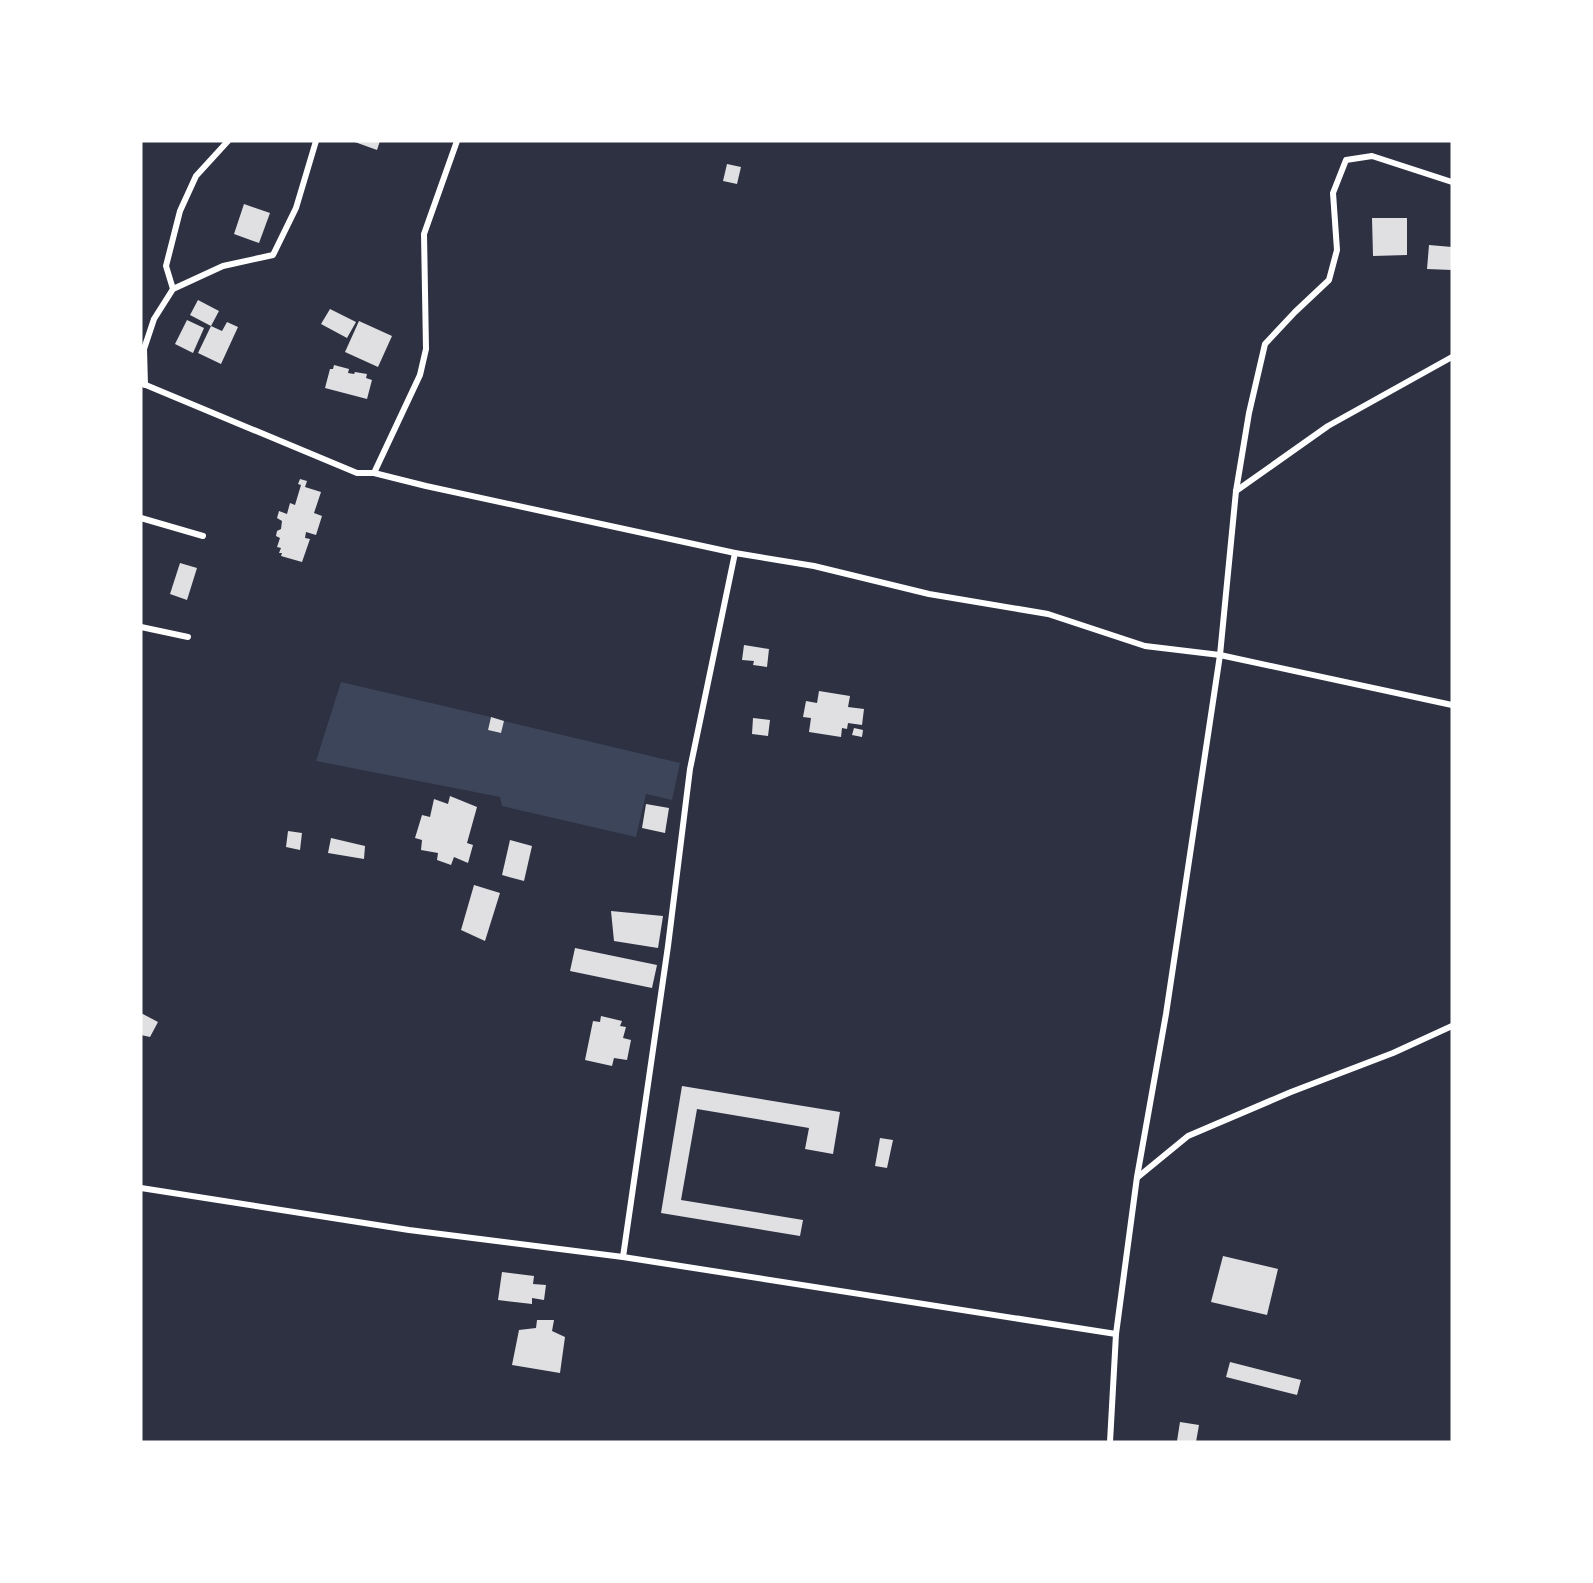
<svg xmlns="http://www.w3.org/2000/svg" width="1593" height="1583" viewBox="0 0 1593 1583" font-family="Manrope,sans-serif">
<style>
.green{fill:#3c4559}
.building{fill:#e0e0e3}
.lines{fill:none;stroke-linecap:round;stroke-linejoin:round}
.minor{stroke:#fff;stroke-width:6}
</style>
<rect width="100%" height="100%" fill="#2d3142"/>
<polygon class="green" points="341,682 491,717 488,730 501,733 504,721 680,763 672,800 646,794 636,837 502,806 500,797 316,761"/>
<g class="building">
<polygon points="352,141 380,141 377,150"/>
<polygon points="727,164 741,167 737,184 723,181"/>
<polygon points="244,204 270,213 259,243 234,234"/>
<polygon points="1372,218 1407,218 1407,255 1373,256"/>
<polygon points="1429,245 1452,247 1452,270 1427,269"/>
<polygon points="198,300 219,311 211,326 190,315"/>
<polygon points="330,309 356,322 347,338 321,324"/>
<polygon points="187,320 204,328 193,353 175,344"/>
<polygon points="359,321 392,336 378,367 345,352"/>
<polygon points="227,322 238,327 221,364 198,353 211,326 222,331"/>
<polygon points="334,365 349,369 348,373 354,374 355,372 367,374 366,378 372,380 367,399 325,388 330,369 333,369"/>
<polygon points="300,479 307,481 305,487 321,492 314,513 322,516 316,535 306,532 305,538 310,539 302,562 281,556 282,553 279,553 281,548 277,547 280,538 276,536 277,531 281,529 282,521 277,518 279,511 287,514 290,503 295,505 301,485 298,484"/>
<polygon points="180,563 197,568 187,600 170,594"/>
<polygon points="744,645 769,649 767,667 753,665 754,661 742,660"/>
<polygon points="819,691 850,696 848,707 864,709 862,725 848,723 847,729 842,728 841,737 809,732 811,718 803,717 806,701 817,703"/>
<polygon points="491,717 504,721 501,733 488,730"/>
<polygon points="753,718 770,720 768,736 752,734"/>
<polygon points="854,728 863,730 862,737 852,735"/>
<polygon points="450,796 477,807 467,843 473,845 468,863 454,857 451,865 437,860 438,853 421,850 422,840 415,838 422,815 430,817 434,799 448,804"/>
<polygon points="646,804 669,808 665,833 642,828"/>
<polygon points="288,831 302,833 300,850 286,847"/>
<polygon points="331,838 365,846 364,859 328,853"/>
<polygon points="510,840 532,846 524,881 502,875"/>
<polygon points="474,885 500,893 485,941 461,930"/>
<polygon points="611,911 663,916 658,948 614,941"/>
<polygon points="575,948 657,965 652,988 570,971"/>
<polygon points="141,1013 158,1022 150,1037 141,1035"/>
<polygon points="601,1016 622,1021 620,1026 626,1027 623,1038 631,1040 627,1060 614,1058 612,1066 585,1060 593,1021 600,1022"/>
<polygon points="682,1086 840,1112 833,1154 805,1149 809,1128 697,1109 681,1200 803,1220 800,1236 661,1213"/>
<polygon points="880,1138 893,1140 887,1168 875,1166"/>
<polygon points="1223,1256 1278,1269 1267,1315 1211,1302"/>
<polygon points="502,1272 534,1276 533,1284 546,1285 544,1300 532,1298 532,1304 498,1300"/>
<polygon points="537,1320 554,1320 552,1331 565,1337 560,1373 512,1365 519,1330 536,1328"/>
<polygon points="1230,1362 1301,1380 1297,1395 1226,1377"/>
<polygon points="1180,1422 1199,1425 1196,1442 1177,1441"/>
</g>
<g class="lines">
<g class="minor">
<polyline points="173,289 166,266 180,211 196,176 228,141"/>
<polyline points="141,383 357,473 374,473 426,486 735,553 814,566 929,594 1048,614 1145,646 1220,655 1452,705"/>
<polyline points="145,385 144,349 154,319 173,289 223,266 273,255 296,208 316,141"/>
<polyline points="374,473 420,375 426,349 424,234 457,141"/>
<polyline points="1236,491 1328,426 1452,357"/>
<polyline points="141,518 203,536"/>
<polyline points="141,627 188,637"/>
<polyline points="1138,1177 1188,1136 1291,1092 1393,1053 1452,1026"/>
<polyline points="141,1188 409,1230 623,1257 1116,1334"/>
<polyline points="623,1257 668,946 690,769 735,553"/>
<polyline points="1110,1442 1116,1334 1137,1177 1166,1014 1220,655 1236,491 1249,413 1265,344 1295,312 1329,280 1337,250 1333,193 1346,160 1372,156 1452,182"/>
</g>
</g>
<rect width="1593" height="1583" fill="none" stroke="#ffffff" stroke-width="285"/>
</svg>
